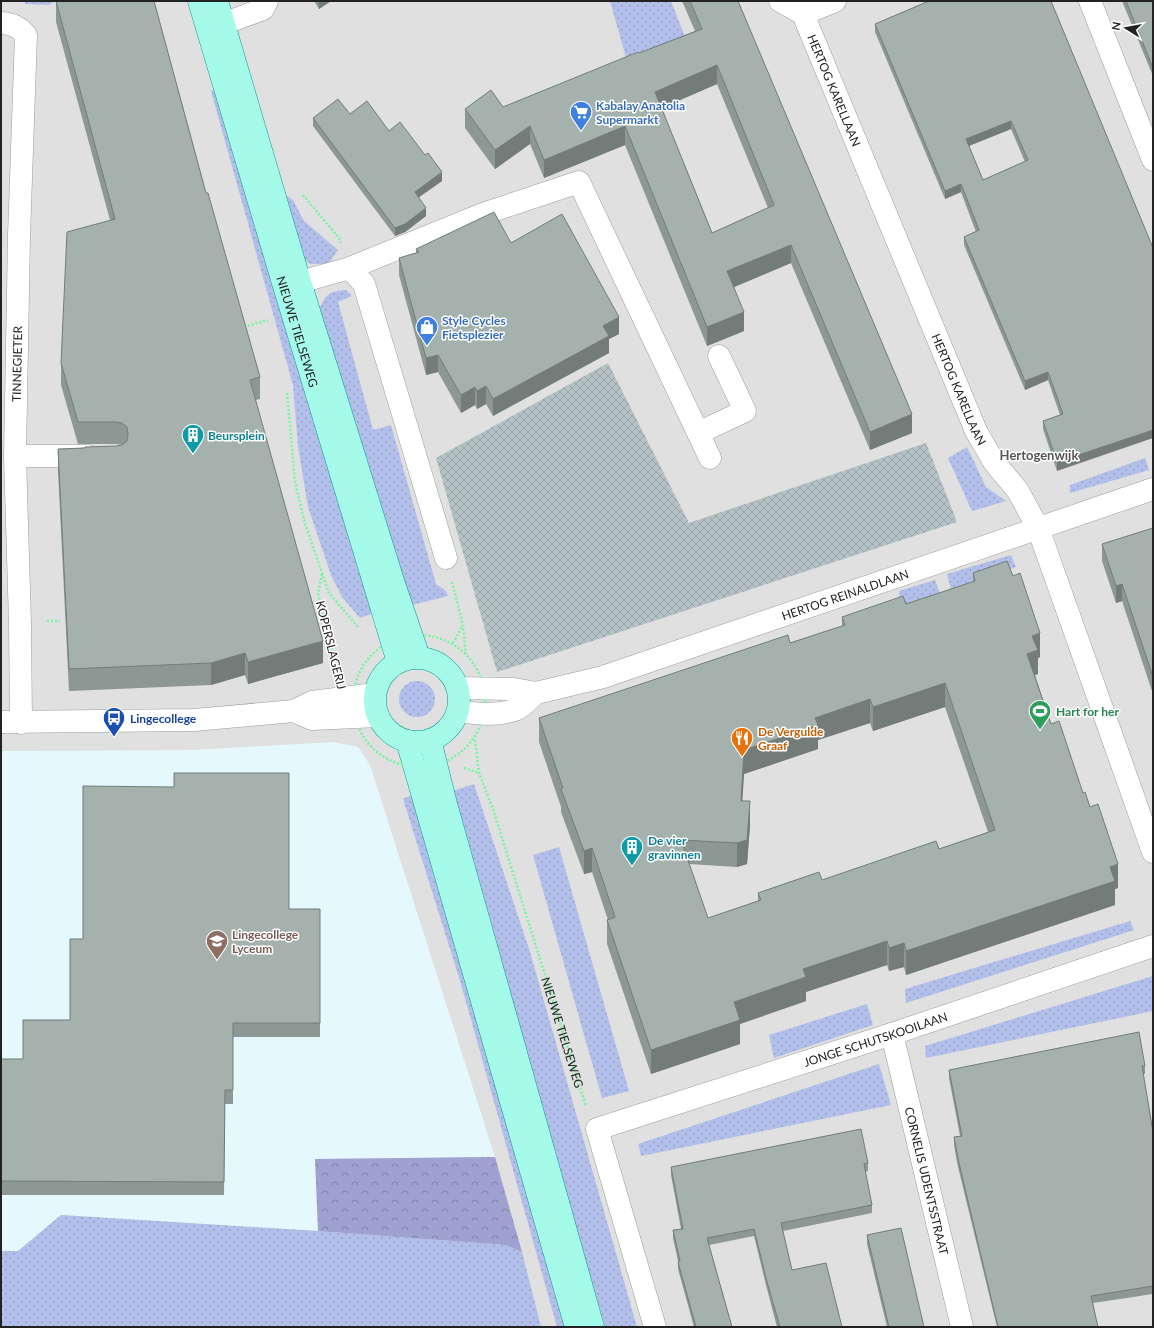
<svg xmlns="http://www.w3.org/2000/svg" width="1154" height="1328" viewBox="0 0 1154 1328" font-family="Lato,sans-serif">
<style>
.residential{fill:#dfe0df}
.education{fill:#e5f8fe}
.construction{fill:url(#construction-cross-hatch)}
.grass{fill:url(#grass-dots)}
.forest{fill:url(#forest-crowns)}
.lines{fill:none;stroke-linecap:round;stroke-linejoin:round}
.minor-casing{stroke:#9c9c9c;stroke-width:23}
.major-casing{stroke:#049c8f;stroke-width:23}
.path{stroke:#75f7a2;stroke-width:2.5;stroke-dasharray:2 2;stroke-linecap:butt}
.minor{stroke:#fff;stroke-width:22}
.major{stroke:#a6faea;stroke-width:22}
.wall{fill:#8d9895;fill-rule:evenodd}
.shaded-wall{fill:#737c79}
.building{fill:#a4b1ad;stroke:#737c79;fill-rule:evenodd}
.labels{text-anchor:middle;dominant-baseline:central;stroke-width:3;stroke-linejoin:round;paint-order:stroke}
.street-label{font-size:12px;fill:#222;stroke:#fff}
.shop-label{font-size:12px;font-weight:bold;fill:#366cbe;stroke:#fff;text-anchor:start}
.culture-label{font-size:12px;font-weight:bold;fill:#0d838f;stroke:#fff;text-anchor:start}
.leisure-label{font-size:12px;font-weight:bold;fill:#27864d;stroke:#fff;text-anchor:start}
.transit-label{font-size:12px;font-weight:bold;fill:#164399;stroke:#fff;text-anchor:start}
.food-label{font-size:12px;font-weight:bold;fill:#c56008;stroke:#fff;text-anchor:start}
.education-label{font-size:12px;font-weight:bold;fill:#785e54;stroke:#fff;text-anchor:start}
.neighbourhood-label{font-size:13px;font-weight:bold;fill:#555;stroke:#fff}
</style>
<defs>
<pattern id="construction-cross-hatch" width="8" height="8" patternUnits="userSpaceOnUse"><rect width="8" height="8" fill="#b4c2c6"/><path d="M0 0l8 8M0 8l8-8" fill="none" stroke="#9aa6aa"/></pattern>
<pattern id="grass-dots" width="8" height="8" patternUnits="userSpaceOnUse"><rect width="8" height="8" fill="#b1bfea"/><path d="M2 2h.1M6 6h.1" fill="none" stroke="#98a4c8" stroke-width="1.8" stroke-linecap="round"/></pattern>
<pattern id="forest-crowns" width="20" height="18" patternUnits="userSpaceOnUse"><rect width="20" height="18" fill="#9fa1d0"/><path d="M2 6a3 3 0 1 1 6 0M12 15a3 3 0 1 1 6 0" fill="none" stroke="#8183a8"/></pattern>
</defs>
<rect width="100%" height="100%" fill="#e9f2f1"/>
<rect class="residential" x="1" y="1" width="1152" height="1326"/>
<polygon class="education" points="334,742 358,747 370,765 495,1157 316,1159 318,1231 61,1215 18,1251 1,1251 1,751 191,750"/>
<polygon class="construction" points="608,363 689,523 926,443 957,522 497,672 436,458"/>
<g class="grass">
<polygon points="25,1 59,1 51,3 50,5 25,4"/>
<polygon points="610,1 671,1 689,47 627,61"/>
<polygon points="218,88 374,613 360,618 342,597 331,575 308,507 298,446 293,385 211,91"/>
<polygon points="286,195 293,200 304,221 338,250 328,264 310,264 301,257"/>
<path d="M346,290L352,296L338,302L373,430L391,425L436,584L446,591L448,596L412,605L407,594L319,310C325,295 329,291 346,290Z"/>
<polygon points="967,447 986,487 1006,501 972,511 948,458"/>
<polygon points="1145,458 1149,470 1070,493 1070,485"/>
<polygon points="1011,555 1016,567 951,590 947,574"/>
<polygon points="935,580 940,594 900,607 899,591"/>
<circle cx="417" cy="699" r="18"/>
<polygon points="474,784 530,952 637,1327 605,1327 449,792"/>
<polygon points="412,795 569,1327 557,1327 461,984 403,799"/>
<polygon points="559,847 629,1091 602,1098 533,855"/>
<polygon points="1130,921 1134,930 906,1003 905,989"/>
<polygon points="1153,976 1153,1011 926,1058 925,1046"/>
<polygon points="867,1004 873,1025 774,1058 769,1035"/>
<polygon points="879,1064 891,1105 641,1156 638,1144"/>
<polygon points="61,1215 318,1231 506,1245 522,1252 541,1327 1,1327 1,1251 18,1251"/>
</g>
<polygon class="forest" points="495,1157 522,1252 506,1245 318,1231 315,1159"/>
<g class="lines">
<g class="minor-casing">
<g id="minor">
<path id="s2" d="M780,1L803,14L976,431L994,462L1018,491L1038,528L1153,852"/>
<polyline points="1090,1 1153,160"/>
<polyline points="803,14 835,1"/>
<path d="M1,23C12,24 18,26 26,35L19,236L15,456L20,623L21,723"/>
<polyline points="223,24 263,9 267,1"/>
<polyline points="350,268 364,284 446,558"/>
<polyline points="300,282 350,268 483,214 579,182 710,458"/>
<polyline points="698,433 745,411 719,356"/>
<polyline points="15,456 88,456"/>
<path id="s3" d="M458,688L514,689L536,693L603,677L1153,489"/>
<polyline points="294,711 312,719 378,716"/>
<path d="M458,711C475,714 500,716 517,709C523,707 530,698 536,693"/>
<polyline points="1,722 194,720 294,711 312,702 375,694"/>
<path id="s4" d="M892,1034L962,1327"/>
<path id="s5" d="M655,1327L597,1129L892,1034L1153,946"/>
</g>
</g>
<g class="major-casing">
<g id="major">
<path id="s6" d="M199,1L284,286L398,662"/>
<polyline points="217,1 300,282 394,584 419,657"/>
<circle cx="417" cy="700" r="42"/>
<polyline points="430,740 446,804 593,1327"/>
<polyline points="407,741 576,1327"/>
</g>
</g>
<g class="path">
<polyline points="303,195 339,238 341,243"/>
<polyline points="244,327 268,320"/>
<polyline points="287,393 295,482 305,524 329,593 358,627"/>
<polyline points="322,574 318,594 337,672"/>
<polyline points="452,582 463,626 466,654"/>
<polyline points="47,621 60,621"/>
<circle cx="419" cy="701" r="66"/>
<polyline points="453,643 462,627"/>
<path id="s1" d="M475,740L479,773L493,809L586,1106"/>
<polyline points="464,768 479,773"/>
</g>
<use href="#minor" class="minor"/>
<use href="#major" class="major"/>
</g>
<g class="wall">
<polygon points="56,1 154,1 206,193 260,377 260,399 255,400 323,663 248,684 245,675 211,685 69,691 58,471 58,449 116,446 122,445 116,444 78,444 61,385 61,363 110,220 56,22"/>
<polygon points="314,1 331,1 319,9"/>
<path d="M682,1H738L912,433L870,450L791,263L734,287L744,331L707,346L625,145L544,178L530,144L495,169L465,128V109L503,107L695,31ZM717,84L768,208L712,233L661,108Z"/>
<path d="M929,1L1153,248L1057,471L1043,429V421L1060,415L1048,380L1025,390L964,245V237L976,232L961,192L945,199L875,32V24ZM1011,129L1025,162L983,180L969,146Z"/>
<polygon points="1122,1 1153,1 1153,76"/>
<polygon points="350,114 389,131 442,181 419,197 426,216 405,232 395,236 313,126 313,118"/>
<polygon points="511,243 619,334 609,339 609,353 493,416 486,404 477,409 475,405 461,413 438,372 426,375 399,275 399,258 416,253 416,249"/>
<polygon points="1153,528 1153,694 1122,601 1116,603 1102,561 1102,544"/>
<path d="M973,573L1040,657L1038,658V674L1035,675L1051,724L1083,793L1118,888L1115,889V905L906,975L904,967L889,971L887,965L806,992V1001L740,1024V1044L651,1074L607,944V920H608L592,872L584,874L561,812V807L539,742V718L790,643L842,626V617L906,604L973,582ZM945,707L988,832L939,849L822,880L758,893V901L708,918L689,864L737,867L747,864L750,825L742,801L744,774L818,749V740L870,723L873,731Z"/>
<polygon points="289,909 320,909 320,1037 233,1037 233,1104 225,1104 224,1195 1,1195 1,1059 23,1059 70,1020 83,939"/>
<polygon points="1145,1066 1145,1074 1143,1074 1153,1132 1153,1294 1093,1303 1098,1327 997,1327 958,1167 954,1145 954,1137 960,1136 949,1078 949,1070"/>
<polygon points="868,1163 868,1171 865,1172 872,1205 872,1213 783,1231 792,1270 842,1327 777,1327 767,1289 754,1236 709,1245 732,1327 694,1327 678,1269 678,1261 673,1238 673,1230 681,1229 671,1175 671,1167"/>
<polygon points="867,1235 924,1327 887,1327 867,1244"/>
</g>
<g class="shaded-wall">
<polygon points="320,1 331,1 319,9 319,2"/>
<polygon points="717,65 717,84 655,111 655,92"/>
<polygon points="1011,121 1011,129 966,147 966,139"/>
<polygon points="530,126 530,144 495,169 495,150"/>
<polygon points="625,126 625,145 544,178 544,160"/>
<polygon points="442,172 442,181 415,200 415,192"/>
<polygon points="961,184 961,192 945,199 945,191"/>
<polygon points="426,208 426,216 405,232 395,236 395,228"/>
<polygon points="791,245 791,263 727,290 727,271"/>
<polygon points="744,312 744,331 707,346 707,327"/>
<polygon points="619,317 619,334 609,339 609,353 493,416 493,399 603,326"/>
<polygon points="438,355 438,372 426,375 426,358"/>
<polygon points="1048,372 1048,380 1025,390 1025,381"/>
<polygon points="486,386 486,404 477,409 477,391"/>
<polygon points="475,387 475,405 461,413 461,395"/>
<polygon points="912,414 912,433 870,450 870,432"/>
<polygon points="1153,430 1153,438 1057,471 1057,462"/>
<polygon points="1122,584 1122,601 1116,603 1116,586"/>
<polygon points="1040,633 1040,657 1038,658 1038,674 1027,677 1027,654 1032,636"/>
<polygon points="323,641 323,663 248,684 248,662"/>
<polygon points="245,653 245,675 211,685 211,663"/>
<polygon points="945,683 945,707 873,731 873,707"/>
<polygon points="870,699 870,723 818,740 818,749 744,774 741,824 741,801 744,750 815,718"/>
<polygon points="750,801 750,825 747,864 737,867 737,843"/>
<polygon points="592,848 592,872 584,874 584,851"/>
<polygon points="1118,864 1118,888 1115,889 1115,905 906,975 906,951"/>
<polygon points="887,941 887,965 806,992 806,1001 740,1024 740,1044 651,1074 651,1050 734,1002 803,969"/>
<polygon points="904,943 904,967 889,971 889,948"/>
</g>
<g class="building">
<polygon points="56,1 154,1 206,193 208,193 260,377 250,380 323,641 248,662 245,653 211,663 69,669 58,449 85,448 85,447 116,446 122,445 127,441 128,434 127,427 122,423 116,422 78,422 61,363 67,232 115,219"/>
<path d="M690,1H738L912,414L870,432L791,245L727,271L744,312L707,327L625,126L544,160L530,126L495,150L465,109L491,90L503,107L638,52L639,53L702,29ZM717,65L774,205L712,233L655,92Z"/>
<path d="M929,1H1051L1153,248V430L1057,462L1043,421L1063,414L1048,372L1025,381L964,237L979,230L961,184L945,191L875,24ZM1011,121L1028,160L983,180L966,139Z"/>
<polygon points="1126,1 1153,1 1153,68"/>
<polygon points="338,99 350,114 367,101 389,131 400,122 425,155 428,153 442,172 415,192 426,208 405,224 395,228 313,118"/>
<polygon points="494,212 511,243 562,214 619,317 603,326 609,336 493,399 486,386 477,391 475,387 461,395 438,355 426,358 399,258 419,252 416,249"/>
<polygon points="1153,528 1153,677 1122,584 1116,586 1102,544"/>
<path d="M1007,561L1013,576L1020,573L1040,633L1032,636L1038,650L1027,654L1051,724L1059,721L1083,793L1085,792L1090,807L1098,804L1118,864L1110,867L1115,881L906,951L904,943L889,948L887,941L803,969L806,977L734,1002L740,1020L651,1050L607,920L615,917L592,848L584,851L561,789L563,788L539,718L788,635L790,643L845,625L842,617L903,596L906,604L975,581L973,573ZM945,683L995,830L939,849L936,841L822,880L819,872L758,893L761,900L708,918L681,840L737,843L747,840L750,801H741L744,750L818,725L815,718L870,699L873,707Z"/>
<polygon points="174,773 289,773 289,909 320,909 320,1023 233,1023 233,1090 225,1090 224,1182 1,1181 1,1059 23,1059 23,1020 70,1020 70,939 83,939 83,786 174,787"/>
<polygon points="1139,1032 1145,1066 1142,1066 1153,1132 1153,1286 1091,1296 1098,1327 998,1327 958,1159 954,1137 962,1136 949,1070"/>
<polygon points="861,1129 868,1163 864,1164 872,1205 781,1223 792,1270 826,1263 842,1327 780,1327 767,1282 754,1229 707,1238 732,1327 696,1327 678,1262 680,1261 673,1230 683,1229 671,1167"/>
<polygon points="901,1228 924,1327 889,1327 867,1235"/>
</g>
<defs>
<g id="supermarket-pin" transform="scale(1.15)"><path d="M0 17L-7.5 6A9.5 9.5 0 1 1 7.5 6Z" fill="#3f7fe0" stroke="#fff"/><path d="M-6-5.5h2.5l.6 2H6L4.5 2H-2.5L-4.4-4H-6ZM-1.5 3.2a1.3 1.3 0 1 0 .1 0ZM3 3.2a1.3 1.3 0 1 0 .1 0Z" fill="#fff"/></g>
<g id="shop-pin" transform="scale(1.15)"><path d="M0 17L-7.5 6A9.5 9.5 0 1 1 7.5 6Z" fill="#3f7fe0" stroke="#fff"/><path d="M-5-2.5h2.3a2.7 3.5 0 0 1 5.4 0H5L5.5 6h-11ZM-1.5-2.5h3a1.5 2.3 0 0 0-3 0Z" fill="#fff"/></g>
<g id="building-pin" transform="scale(1.15)"><path d="M0 17L-7.5 6A9.5 9.5 0 1 1 7.5 6Z" fill="#0f9aa8" stroke="#fff"/><path d="M-4-6H4V6H1V3H-1V6H-4ZM-2.5-4.3h1.7v1.8h-1.7ZM.8-4.3h1.7v1.8H.8ZM-2.5-1h1.7V.8h-1.7ZM.8-1h1.7V.8H.8Z" fill="#fff"/></g>
<g id="stadium-pin" transform="scale(1.15)"><path d="M0 17L-7.5 6A9.5 9.5 0 1 1 7.5 6Z" fill="#2e9e5b" stroke="#fff"/><path d="M0-5a6.5 5 0 1 0 0 10a6.5 5 0 1 0 0-10ZM-3.5-1.8h7v3.6h-7Z" fill="#fff"/></g>
<g id="bus-pin" transform="scale(1.15)"><path d="M0 17L-7.5 6A9.5 9.5 0 1 1 7.5 6Z" fill="#1a4fb4" stroke="#fff"/><path d="M-5-6H5V4H4V6H2V4H-2V6H-4V4H-5ZM-3.5-4V0h7V-4ZM-3.5 1.2v1.5H-2V1.2ZM2 1.2v1.5H3.5V1.2Z" fill="#fff"/></g>
<g id="restaurant-pin" transform="scale(1.15)"><path d="M0 17L-7.5 6A9.5 9.5 0 1 1 7.5 6Z" fill="#e8710a" stroke="#fff"/><path d="M-5-6h1v4h1v-4h1v4h1v-4h1v5L-1.5 .5V6h-2V.5L-5-1ZM5-6V6H3V1.5H1.5Q1.5-4 5-6Z" fill="#fff"/></g>
<g id="school-pin" transform="scale(1.15)"><path d="M0 17L-7.5 6A9.5 9.5 0 1 1 7.5 6Z" fill="#8d6e63" stroke="#fff"/><path d="M0-5L7-2L0 1L-7-2ZM-4 1L0 2.5L4 1V4Q0 6-4 4Z" fill="#fff"/></g>
</defs>
<g fill-rule="evenodd">
<use href="#supermarket-pin" x="581" y="112"/>
<use href="#shop-pin" x="427" y="327"/>
<use href="#building-pin" x="193" y="435"/>
<use href="#stadium-pin" x="1040" y="711"/>
<use href="#bus-pin" x="114" y="718"/>
<use href="#restaurant-pin" x="742" y="738"/>
<use href="#building-pin" x="632" y="847"/>
<use href="#school-pin" x="217" y="941"/>
</g>
<g class="labels">
<g class="street-label">
<text stroke="none"><textPath href="#s2" startOffset="109">HERTOG KARELLAAN</textPath></text>
<text stroke="none"><textPath href="#s6" startOffset="345">NIEUWE TIELSEWEG</textPath></text>
<text transform="translate(17 364) rotate(-89)">TINNEGIETER</text>
<text stroke="none"><textPath href="#s2" startOffset="433">HERTOG KARELLAAN</textPath></text>
<text stroke="none"><textPath href="#s3" startOffset="403">HERTOG REINALDLAAN</textPath></text>
<text transform="translate(331 645) rotate(76)">KOPERSLAGERIJ</text>
<text stroke="none"><textPath href="#s1" startOffset="306">NIEUWE TIELSEWEG</textPath></text>
<text stroke="none"><textPath href="#s5" startOffset="499">JONGE SCHUTSKOOILAAN</textPath></text>
<text stroke="none"><textPath href="#s4" startOffset="151">CORNELIS UDENTSSTRAAT</textPath></text>
</g>
<g class="shop-label">
<text x="596" y="105">Kabalay Anatolia<tspan x="596" dy="14">Supermarkt</tspan></text>
<text x="442" y="320">Style Cycles<tspan x="442" dy="14">Fietsplezier</tspan></text>
</g>
<g class="culture-label">
<text x="208" y="435">Beursplein</text>
<text x="648" y="840">De vier<tspan x="648" dy="14">gravinnen</tspan></text>
</g>
<g class="leisure-label">
<text x="1056" y="711">Hart for her</text>
</g>
<g class="transit-label">
<text x="130" y="718">Lingecollege</text>
</g>
<g class="food-label">
<text x="758" y="731">De Vergulde<tspan x="758" dy="14">Graaf</tspan></text>
</g>
<g class="education-label">
<text x="232" y="934">Lingecollege<tspan x="232" dy="14">Lyceum</tspan></text>
</g>
<g class="neighbourhood-label">
<text x="1039" y="455">Hertogenwijk</text>
</g>
</g>
<rect width="1154" height="1328" fill="none" stroke="#222222" stroke-width="4"/>
<g transform="translate(1126 28) rotate(281)" stroke="#ffffff" stroke-width="3" paint-order="stroke">
<path d="M0-3L7 15L0 10L-7 15Z" fill="#222222"/>
<text y="-6" font-size="11" font-weight="bold" text-anchor="middle" fill="#222222">N</text>
</g>
</svg>
